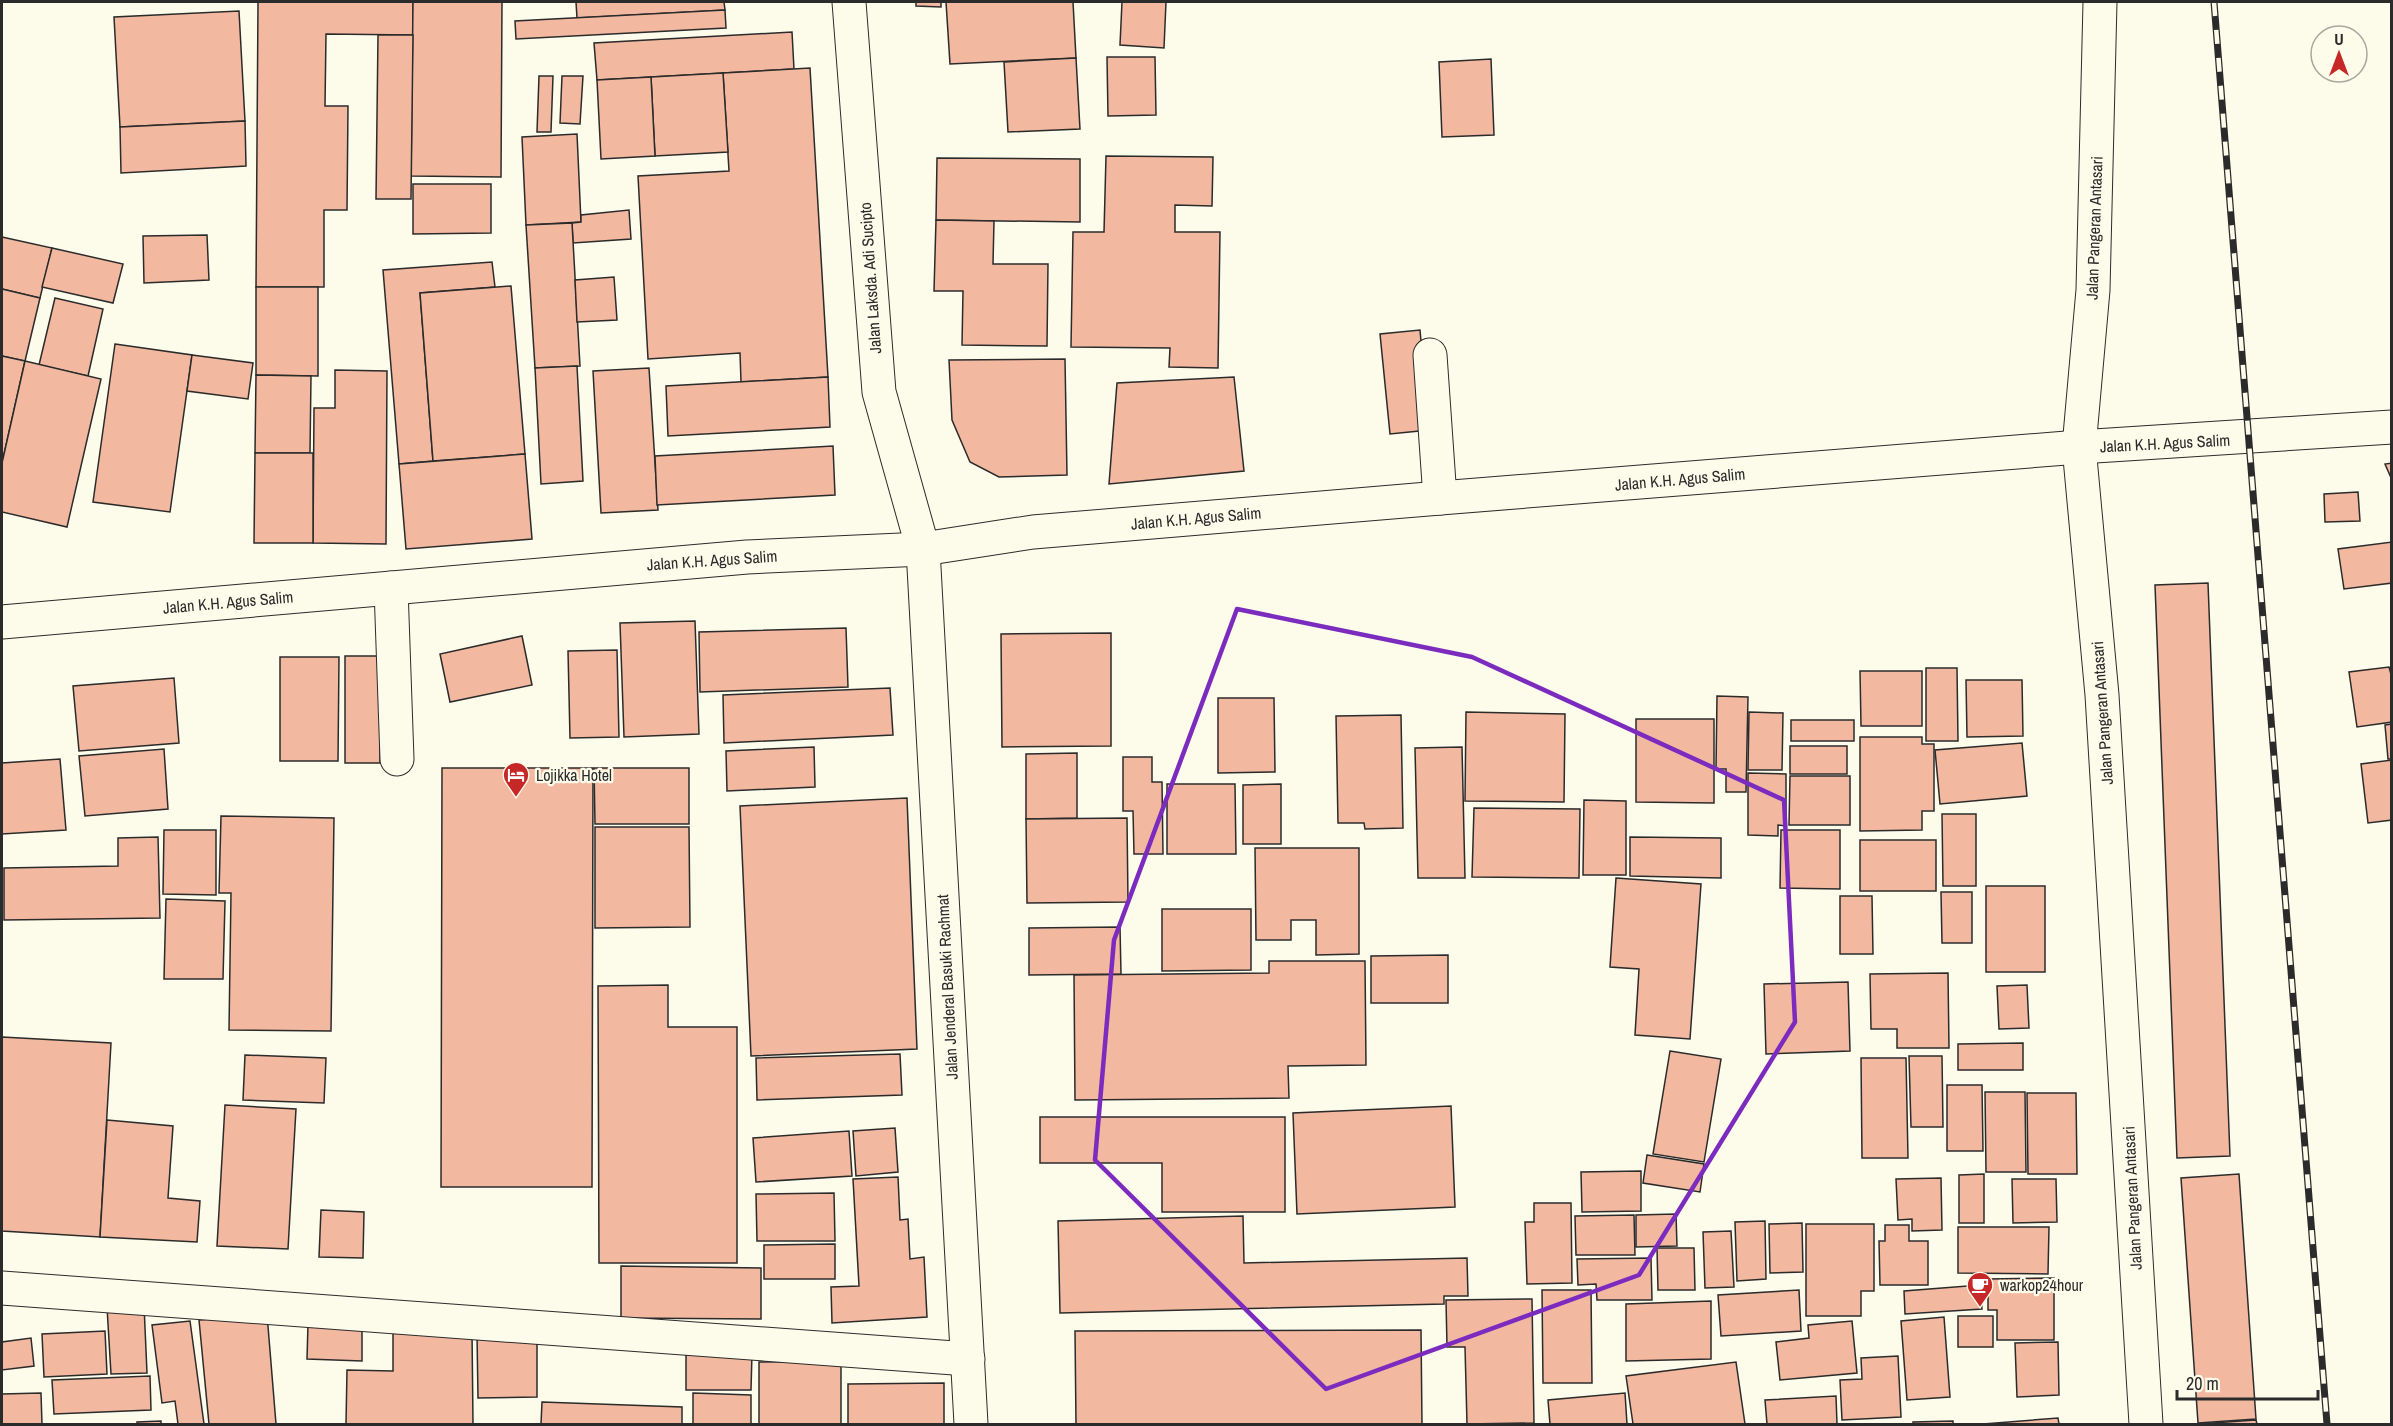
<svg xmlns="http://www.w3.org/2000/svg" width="2393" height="1426" viewBox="0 0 2393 1426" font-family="'Archivo Narrow',sans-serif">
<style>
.building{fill:#f2b8a0;stroke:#2b2b2b;stroke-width:1.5}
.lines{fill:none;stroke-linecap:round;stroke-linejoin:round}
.minor-casing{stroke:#2b2b2b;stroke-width:35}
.major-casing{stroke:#2b2b2b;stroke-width:35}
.minor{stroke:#fdfbea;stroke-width:33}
.major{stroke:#fdfbea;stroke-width:33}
.rail-casing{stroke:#2b2b2b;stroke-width:7}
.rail{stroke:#fdfbea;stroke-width:4.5;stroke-dasharray:14;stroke-linecap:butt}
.marked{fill:none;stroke:#7b2cbf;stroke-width:4.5;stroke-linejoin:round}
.labels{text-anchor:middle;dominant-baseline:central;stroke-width:4.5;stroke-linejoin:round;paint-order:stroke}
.street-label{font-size:16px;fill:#2b2b2b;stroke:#fdfbea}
.poi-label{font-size:16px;fill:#2b2b2b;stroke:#fdfbea;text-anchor:start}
</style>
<rect width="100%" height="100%" fill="#fdfbea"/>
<g class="building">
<polygon points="258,2 413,2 413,35 326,34 325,106 348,106 347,210 324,210 324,287 256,287"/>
<polygon points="413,2 502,2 501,177 411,176"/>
<polygon points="576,2 724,2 725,10 577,18"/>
<polygon points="916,2 941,2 941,7 916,6"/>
<polygon points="946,2 1073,2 1076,58 950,64"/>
<polygon points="1122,2 1166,2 1164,48 1120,45"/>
<polygon points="725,10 726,28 516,39 515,21"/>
<polygon points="239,11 245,121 120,127 114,17"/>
<polygon points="792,32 794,69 597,80 594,43"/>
<polygon points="378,35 413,35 411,199 376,199"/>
<polygon points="1107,57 1155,57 1156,115 1108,116"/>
<polygon points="1076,58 1080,129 1008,132 1004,62"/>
<polygon points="1491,59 1494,135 1442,137 1439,62"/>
<polygon points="810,68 828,377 741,382 740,353 648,359 638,176 729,171 723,73"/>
<polygon points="723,73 728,152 655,156 651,77"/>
<polygon points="539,76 553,76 551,132 537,132"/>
<polygon points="562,76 583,76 580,124 560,123"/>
<polygon points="651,77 655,156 601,159 597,80"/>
<polygon points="245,121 246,166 121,173 120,127"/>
<polygon points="577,134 581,222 526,225 522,137"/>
<polygon points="1106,156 1213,157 1212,206 1175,205 1175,232 1220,232 1218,368 1169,367 1170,348 1071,347 1073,232 1104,232"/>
<polygon points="937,158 1080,159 1080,222 936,220"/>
<polygon points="413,184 491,184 491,233 413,234"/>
<polygon points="629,210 631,239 573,243 572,223 581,222 581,215"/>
<polygon points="936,220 994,221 993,264 1048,264 1047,346 962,345 963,291 934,291"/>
<polygon points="572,223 580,366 535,368 526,225"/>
<polygon points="207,235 209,280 144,283 143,236"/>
<polygon points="2,237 52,248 40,298 2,289"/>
<polygon points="52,248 123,264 113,303 42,287"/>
<polygon points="492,262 495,287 420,293 433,461 399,464 383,270"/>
<polygon points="614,277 617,320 577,322 575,280"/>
<polygon points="511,286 525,454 433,461 420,293"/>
<polygon points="256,287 318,287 318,376 256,375"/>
<polygon points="2,289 40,298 25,361 2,356"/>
<polygon points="55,298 103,309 88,376 39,365"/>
<polygon points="1420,330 1429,430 1390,434 1380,334"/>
<polygon points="115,344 192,355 170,512 93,502"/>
<polygon points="192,355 253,363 248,399 187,391"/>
<polygon points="2,356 25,361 2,463"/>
<polygon points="1065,359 1067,475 999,477 970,462 952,420 949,360"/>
<polygon points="25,361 101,379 67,527 2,512 2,463"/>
<polygon points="577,366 583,481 541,484 535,368"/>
<polygon points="649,368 658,510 601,513 593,371"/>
<polygon points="335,370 387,371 386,544 313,543 314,408 335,408"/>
<polygon points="256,375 311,376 310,453 255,453"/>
<polygon points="828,377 830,427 668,436 666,386"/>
<polygon points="1234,377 1244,471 1109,484 1117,383"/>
<polygon points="833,446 835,495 657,505 655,456"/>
<polygon points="255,453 313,453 313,543 254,543"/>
<polygon points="525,454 532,539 406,549 399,464"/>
<polygon points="2392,463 2392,480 2385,464"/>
<polygon points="2358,492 2360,521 2325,522 2324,494"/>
<polygon points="2392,542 2392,583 2344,589 2338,549"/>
<polygon points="2208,583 2230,1156 2177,1158 2155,585"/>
<polygon points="695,621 699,734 624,737 620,623"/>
<polygon points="846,628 848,687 700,692 699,632"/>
<polygon points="1111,633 1111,746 1002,747 1001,634"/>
<polygon points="522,636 532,685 450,702 440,654"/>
<polygon points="617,650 619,737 570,738 568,651"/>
<rect x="345" y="656" width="35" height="107"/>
<polygon points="280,657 339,657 338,761 280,761"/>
<polygon points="2389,667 2392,678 2392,722 2357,727 2349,672"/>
<polygon points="1926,668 1957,668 1958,741 1926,741"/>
<polygon points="1860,671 1922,671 1922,726 1861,726"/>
<polygon points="174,678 179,743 79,751 73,686"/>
<polygon points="1966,680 2022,680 2023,736 1967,737"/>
<polygon points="890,688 893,735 724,743 723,695"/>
<polygon points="1717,696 1748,697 1746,792 1726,792 1726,769 1716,769"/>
<polygon points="1218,698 1274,698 1275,772 1218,773"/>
<polygon points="1466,712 1565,714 1564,802 1465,801"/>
<polygon points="1749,712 1783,713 1782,770 1748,770"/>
<polygon points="1401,715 1403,828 1365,829 1364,823 1338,823 1336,716"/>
<polygon points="1636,719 1714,719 1714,803 1636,802"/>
<rect x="1791" y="720" width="63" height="21"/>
<polygon points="2392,724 2392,759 2388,759 2385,725"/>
<polygon points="1860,737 1922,737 1922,744 1934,744 1934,811 1922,811 1922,830 1860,831"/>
<polygon points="2022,743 2027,796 1940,804 1935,750"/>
<rect x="1790" y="746" width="57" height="28"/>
<polygon points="814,747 815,787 727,791 726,751"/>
<polygon points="1462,747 1465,878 1418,878 1415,748"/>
<polygon points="164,749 168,809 85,816 79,756"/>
<polygon points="1077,753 1077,818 1026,819 1026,754"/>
<polygon points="1123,757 1152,757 1152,782 1162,782 1163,854 1134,854 1133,811 1123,811"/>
<polygon points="60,759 66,830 2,834 2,763"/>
<polygon points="2392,760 2392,820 2368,823 2361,764"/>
<polygon points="442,768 593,768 592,1187 441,1187"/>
<polygon points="594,768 689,768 689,824 595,824"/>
<polygon points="1748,773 1786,774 1786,826 1778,825 1778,836 1748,835"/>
<polygon points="1790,776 1850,776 1850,825 1789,825"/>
<polygon points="1167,784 1235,784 1236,854 1167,854"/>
<polygon points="1281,784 1281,844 1243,844 1243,785"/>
<polygon points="907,798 917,1049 751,1056 740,806"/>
<polygon points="1584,800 1626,801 1626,875 1583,875"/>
<polygon points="1474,808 1580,809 1579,878 1472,877"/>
<polygon points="1942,814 1976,814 1976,886 1943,886"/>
<polygon points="221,816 334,818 331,1031 229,1030 231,893 219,893"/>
<polygon points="1127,818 1128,902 1027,903 1026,819"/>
<polygon points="595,827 689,827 690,927 595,928"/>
<polygon points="164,830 216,830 216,895 163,894"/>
<polygon points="1781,830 1840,830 1840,889 1780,888"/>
<polygon points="158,837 160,918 4,920 4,868 118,866 118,838"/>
<polygon points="1630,837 1721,838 1721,878 1630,876"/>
<rect x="1860" y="840" width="76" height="51"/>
<polygon points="1255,848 1359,848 1359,954 1316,955 1316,920 1291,920 1291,940 1256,940"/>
<polygon points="1616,878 1701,884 1690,1039 1635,1035 1639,969 1610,967"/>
<rect x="1986" y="886" width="59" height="86"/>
<polygon points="1941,892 1972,892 1972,943 1942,943"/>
<polygon points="1840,896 1872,896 1873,954 1840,954"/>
<polygon points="166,899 225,901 223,979 164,979"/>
<polygon points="1162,909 1251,909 1251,970 1162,971"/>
<polygon points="1120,927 1121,974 1029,975 1029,928"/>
<polygon points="1448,955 1448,1003 1371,1003 1371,956"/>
<polygon points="1269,961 1365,961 1366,1065 1288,1066 1289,1098 1075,1100 1074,975 1269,973"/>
<polygon points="1948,973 1949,1048 1897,1048 1897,1029 1871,1029 1870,974"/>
<polygon points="1848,982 1850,1051 1766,1054 1764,984"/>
<polygon points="668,985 668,1027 737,1027 737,1263 599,1263 598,986"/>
<polygon points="2027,985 2029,1028 1999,1029 1997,986"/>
<polygon points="2,1037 111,1043 100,1237 2,1231"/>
<polygon points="2023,1043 2023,1070 1958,1070 1958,1044"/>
<polygon points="1670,1051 1721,1059 1704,1162 1653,1154"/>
<polygon points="900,1054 902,1095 757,1100 756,1058"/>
<polygon points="245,1055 326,1058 324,1103 243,1100"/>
<polygon points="1909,1056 1942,1056 1943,1127 1911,1127"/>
<polygon points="1861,1058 1906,1058 1908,1158 1862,1158"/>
<polygon points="1947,1085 1982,1085 1983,1151 1947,1151"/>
<polygon points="1985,1092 2025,1092 2026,1172 1986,1172"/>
<polygon points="2027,1093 2076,1093 2077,1174 2028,1174"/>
<polygon points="225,1105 296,1109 288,1249 217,1246"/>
<polygon points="1451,1106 1455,1207 1297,1214 1293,1113"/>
<polygon points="1040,1117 1285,1117 1285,1212 1162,1212 1162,1163 1040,1163"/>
<polygon points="107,1120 173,1126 168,1198 200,1201 197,1242 100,1237"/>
<polygon points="895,1128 898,1172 856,1176 853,1131"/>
<polygon points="849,1131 852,1176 756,1182 753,1138"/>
<polygon points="1647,1155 1704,1164 1700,1192 1643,1183"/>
<polygon points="1641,1171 1641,1211 1582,1212 1581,1172"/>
<polygon points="1984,1174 1984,1223 1959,1223 1959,1175"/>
<polygon points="2239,1174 2256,1419 2198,1423 2181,1178"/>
<polygon points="898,1177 900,1220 908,1219 910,1259 924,1257 927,1317 832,1323 831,1287 859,1286 853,1179"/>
<polygon points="1941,1178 1942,1230 1912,1231 1912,1219 1898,1220 1896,1179"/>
<polygon points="2012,1179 2056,1179 2057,1222 2013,1223"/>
<polygon points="834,1193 835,1241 757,1241 756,1194"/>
<polygon points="1534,1203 1571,1203 1572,1283 1527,1284 1525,1222 1534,1222"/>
<polygon points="321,1210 364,1212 363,1258 319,1257"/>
<polygon points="1676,1214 1677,1246 1636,1247 1636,1215"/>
<polygon points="1634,1215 1635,1255 1576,1255 1575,1216"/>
<polygon points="1243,1216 1244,1263 1467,1258 1468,1296 1444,1296 1444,1304 1060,1313 1058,1221"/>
<polygon points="1765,1221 1766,1279 1737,1281 1735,1222"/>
<polygon points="1802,1223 1803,1272 1770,1273 1769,1224"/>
<polygon points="1806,1224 1874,1224 1874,1291 1861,1291 1861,1316 1806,1316"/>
<polygon points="1885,1225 1909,1225 1909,1241 1928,1241 1928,1285 1880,1285 1879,1241 1885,1241"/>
<polygon points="1958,1227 2049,1227 2048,1274 1958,1273"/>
<polygon points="1731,1231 1734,1287 1705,1288 1703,1232"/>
<polygon points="835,1244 835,1279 764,1279 764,1245"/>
<polygon points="1657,1248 1694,1248 1695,1290 1658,1290"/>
<polygon points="1651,1258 1652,1300 1597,1300 1596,1284 1578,1285 1577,1259"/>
<polygon points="621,1266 761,1268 761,1319 621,1318"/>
<polygon points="2054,1278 2054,1340 1997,1340 1997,1310 1988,1310 1988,1279"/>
<polygon points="1980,1285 1982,1309 1905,1314 1904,1291"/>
<polygon points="1542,1290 1591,1290 1592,1383 1543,1383"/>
<polygon points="1799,1290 1801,1331 1721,1336 1718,1295"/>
<polygon points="1532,1299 1534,1423 1467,1424 1465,1347 1447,1347 1446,1300"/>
<polygon points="1711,1301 1711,1359 1626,1361 1626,1304"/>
<polygon points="144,1305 147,1373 111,1374 107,1307"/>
<polygon points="267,1314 276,1424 209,1424 199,1320"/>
<rect x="1958" y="1316" width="35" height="31"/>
<polygon points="1944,1317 1950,1397 1907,1400 1901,1321"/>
<polygon points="190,1321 204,1424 178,1424 175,1401 162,1403 152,1325"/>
<polygon points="1852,1321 1857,1373 1780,1380 1776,1342 1809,1338 1808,1325"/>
<polygon points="308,1324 362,1325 362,1361 307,1359"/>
<polygon points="393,1330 472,1331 473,1424 346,1424 347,1370 393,1371"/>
<polygon points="1421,1330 1422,1424 1076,1424 1075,1331"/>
<polygon points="105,1331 107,1374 44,1377 42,1334"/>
<polygon points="537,1332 537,1397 478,1398 477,1333"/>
<polygon points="31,1338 34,1366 2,1370 2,1342"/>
<polygon points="2058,1342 2059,1395 2017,1397 2015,1343"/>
<polygon points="686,1352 752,1353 751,1390 686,1390"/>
<polygon points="1898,1356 1901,1417 1842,1420 1840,1380 1862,1379 1861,1358"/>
<polygon points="841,1361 841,1424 759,1424 759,1362"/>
<polygon points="1736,1362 1745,1424 1633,1424 1626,1376"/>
<polygon points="150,1376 151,1410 54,1414 52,1380"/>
<polygon points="944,1383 944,1424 848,1424 848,1384"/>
<polygon points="41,1393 42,1424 2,1424 2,1394"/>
<polygon points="693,1393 751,1395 751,1424 693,1424"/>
<polygon points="1625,1393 1627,1424 1550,1424 1548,1400"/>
<polygon points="1836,1396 1837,1424 1767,1424 1765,1400"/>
<polygon points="542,1402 682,1407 682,1424 541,1424"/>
<polygon points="2058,1418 2059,1424 1983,1424"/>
<polygon points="2256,1420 2257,1424 2198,1424"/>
<polygon points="161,1421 161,1424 137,1424 137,1422"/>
<polygon points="1953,1421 1953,1424 1913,1424 1913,1422"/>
</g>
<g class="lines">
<g class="minor-casing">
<g id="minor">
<polyline points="849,2 879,392 923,549 971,1424"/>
<polyline points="1430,355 1440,498"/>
<polyline points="391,588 397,759"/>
<polyline points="2,622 747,557 923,549 1033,532 1440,498 2079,447 2392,427"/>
<polyline points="2,1288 968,1359"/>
</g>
</g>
<g class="major-casing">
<polyline id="major" points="2100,2 2093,290 2079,447 2102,695 2146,1424"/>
</g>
<use href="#minor" class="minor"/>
<use href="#major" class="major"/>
<g class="rail-casing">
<polyline id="rail" points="2214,2 2327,1424"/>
</g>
<use href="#rail" class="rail"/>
</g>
<path class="marked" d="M1237,609L1472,657L1784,800L1795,1022L1639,1275L1326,1389L1095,1160L1114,940Z"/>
<defs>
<g id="hotel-pin" transform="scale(1.35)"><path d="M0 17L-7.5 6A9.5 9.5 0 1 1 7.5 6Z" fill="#c62828" stroke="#fdfbea"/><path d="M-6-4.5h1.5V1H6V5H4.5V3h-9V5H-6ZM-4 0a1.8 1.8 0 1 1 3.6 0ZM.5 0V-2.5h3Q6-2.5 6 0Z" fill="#fff"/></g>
<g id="cafe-pin" transform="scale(1.35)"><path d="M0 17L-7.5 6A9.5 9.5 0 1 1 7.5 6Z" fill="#c62828" stroke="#fdfbea"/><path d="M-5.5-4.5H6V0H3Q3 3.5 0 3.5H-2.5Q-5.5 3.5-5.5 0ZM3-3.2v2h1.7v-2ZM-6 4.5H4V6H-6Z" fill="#fff"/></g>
</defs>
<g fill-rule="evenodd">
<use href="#hotel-pin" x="516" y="775"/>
<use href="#cafe-pin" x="1980" y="1285"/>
</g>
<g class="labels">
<g class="street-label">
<text transform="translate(2094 228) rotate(-88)">Jalan Pangeran Antasari</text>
<text transform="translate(870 278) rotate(-94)">Jalan Laksda. Adi Sucipto</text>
<text transform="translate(2165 443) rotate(-3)">Jalan K.H. Agus Salim</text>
<text transform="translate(1680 479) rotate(-5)">Jalan K.H. Agus Salim</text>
<text transform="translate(1196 518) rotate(-5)">Jalan K.H. Agus Salim</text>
<text transform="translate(712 560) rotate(-4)">Jalan K.H. Agus Salim</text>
<text transform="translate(228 602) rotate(-5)">Jalan K.H. Agus Salim</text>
<text transform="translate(2102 713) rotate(-94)">Jalan Pangeran Antasari</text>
<text transform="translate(947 987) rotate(-93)">Jalan Jenderal Basuki Rachmat</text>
<text transform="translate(2132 1198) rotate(-93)">Jalan Pangeran Antasari</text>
</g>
<g class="poi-label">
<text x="536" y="775">Lojikka Hotel</text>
<text x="2000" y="1285">warkop24hour</text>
</g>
</g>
<rect width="2393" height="1426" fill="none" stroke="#2b2b2b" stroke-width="6"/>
<g transform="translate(2339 54)"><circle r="28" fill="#fdfbea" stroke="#a9a89e" stroke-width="1.5"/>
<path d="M0-4.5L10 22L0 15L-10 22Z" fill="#c62828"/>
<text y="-9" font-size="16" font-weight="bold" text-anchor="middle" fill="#2b2b2b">U</text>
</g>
<path d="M2177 1390v9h141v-9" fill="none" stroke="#2b2b2b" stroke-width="3"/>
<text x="2186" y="1390" font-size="18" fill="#2b2b2b" stroke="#fdfbea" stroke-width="4.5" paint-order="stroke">20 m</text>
</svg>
